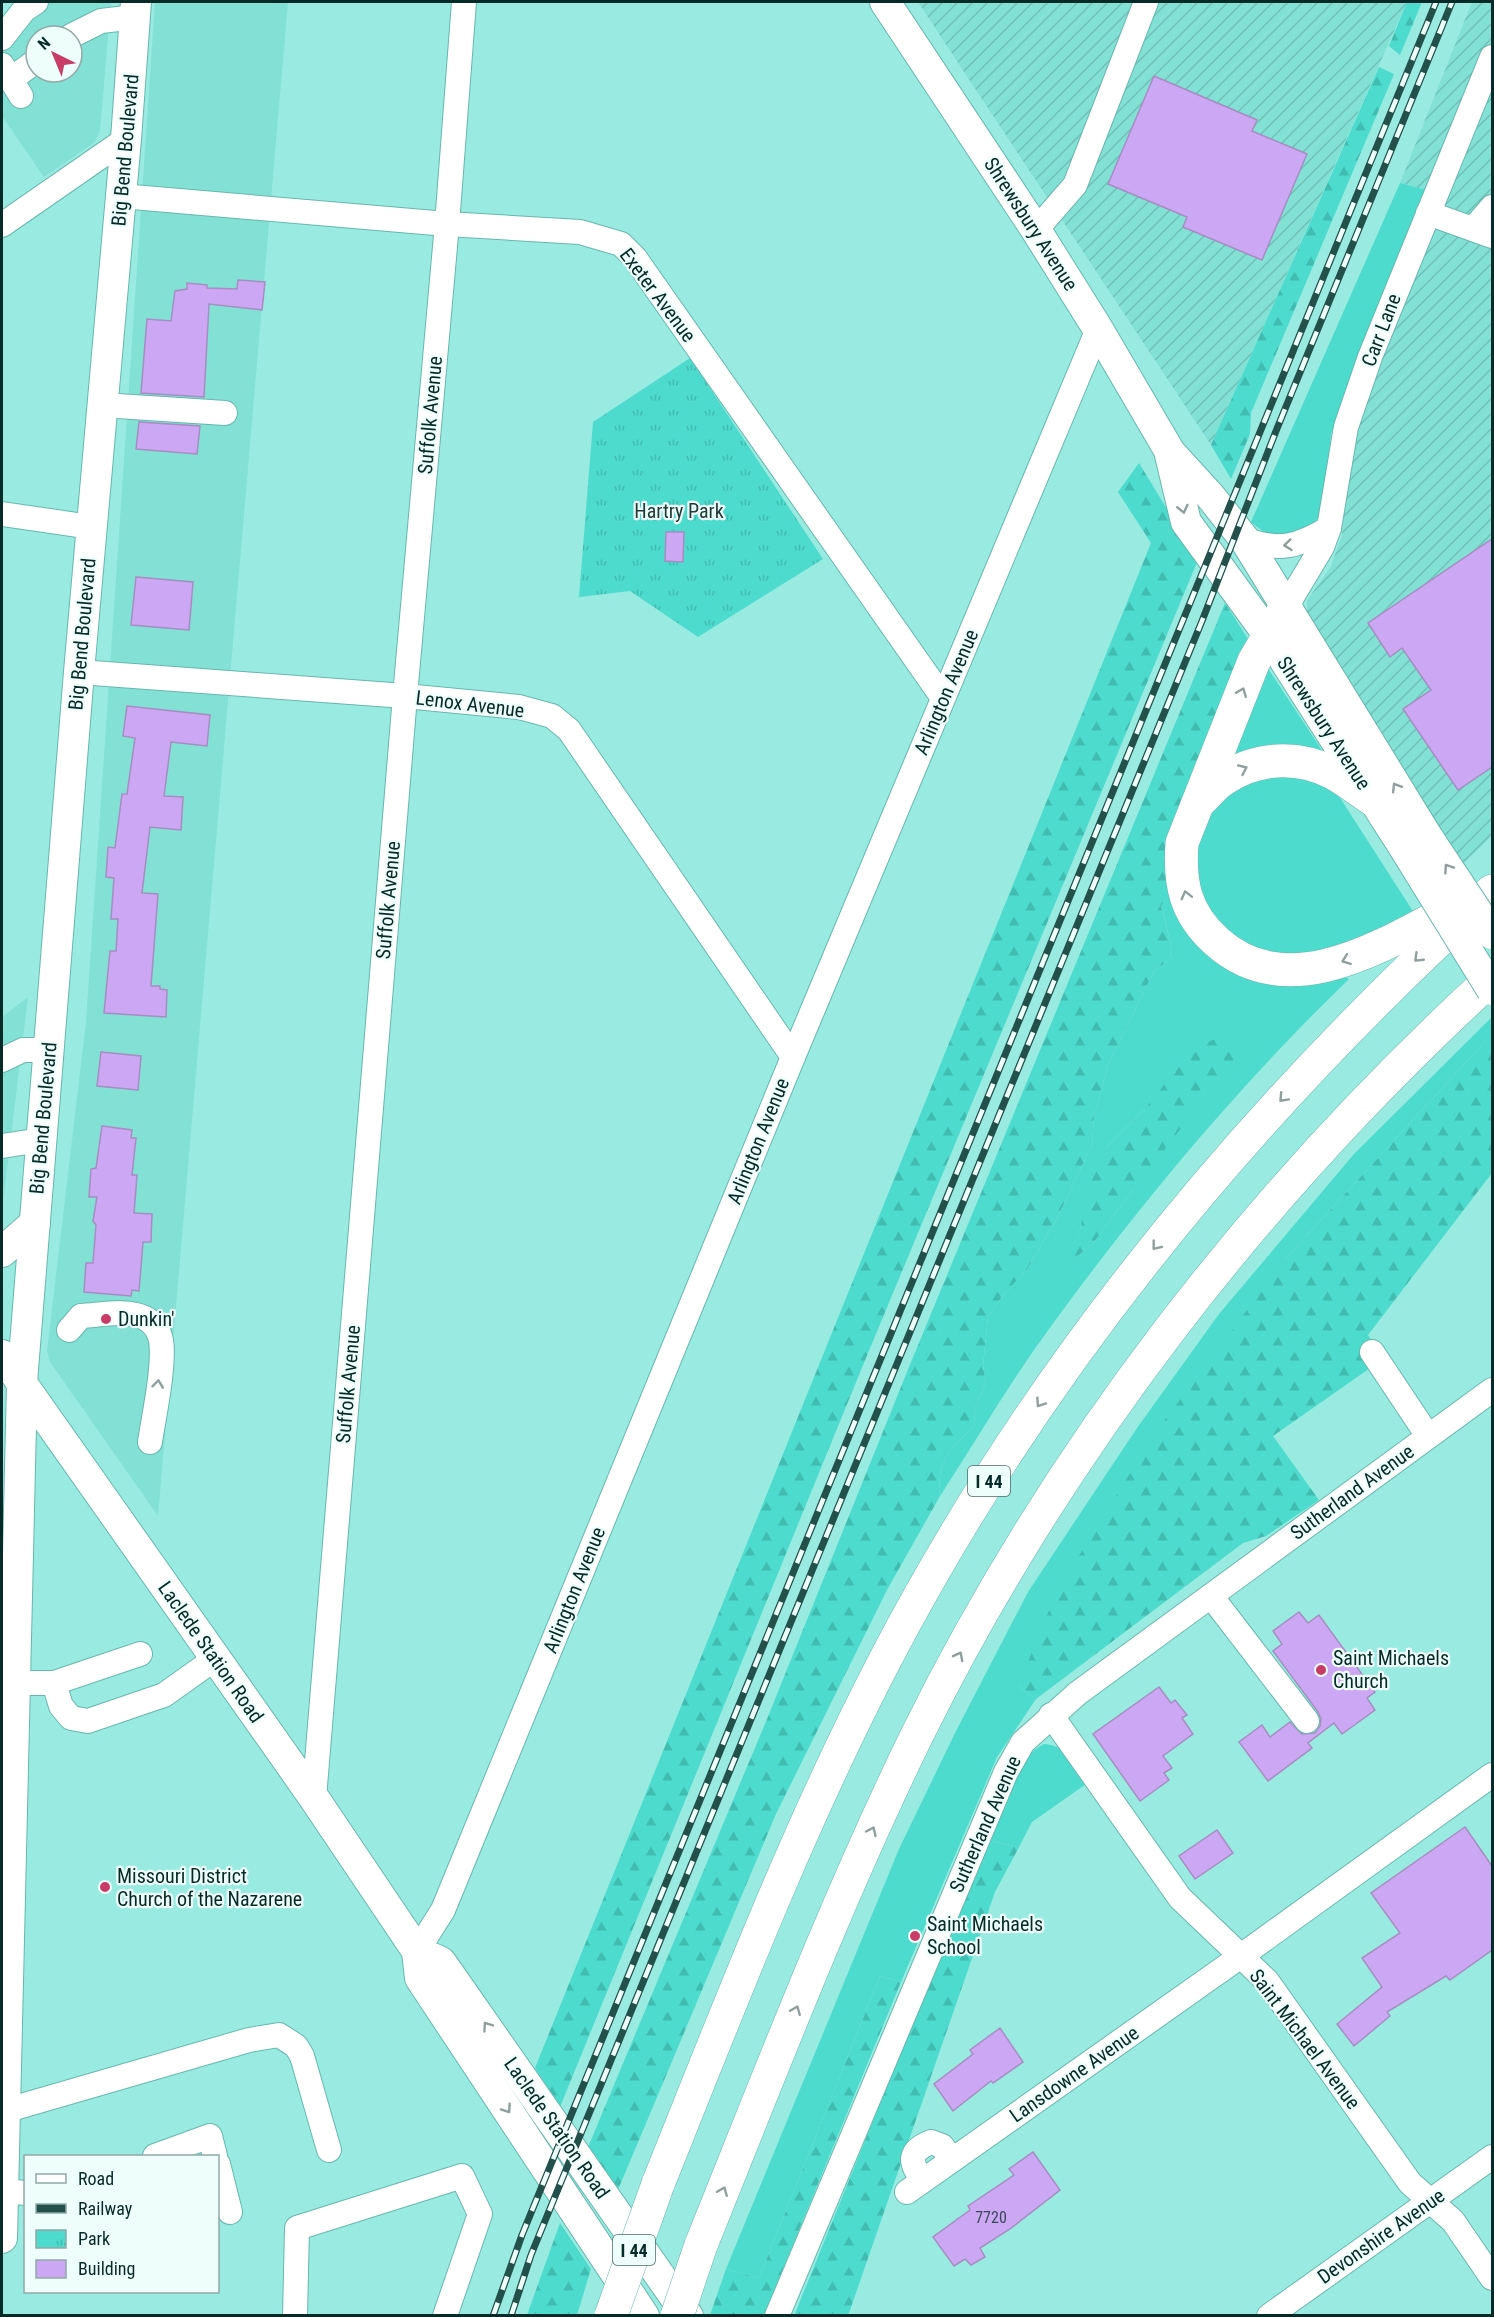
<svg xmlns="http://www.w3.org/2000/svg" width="1494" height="2317" viewBox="0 0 1494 2317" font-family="'Roboto Condensed',sans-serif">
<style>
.built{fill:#82e0d5;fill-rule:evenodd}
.industrial{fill:url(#industrial-furrows)}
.grass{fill:#4cdbcd;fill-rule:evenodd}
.forest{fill:url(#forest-firs)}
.park{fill:url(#park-tufts)}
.building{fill:#cca7f3;stroke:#a68dc2;stroke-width:1.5}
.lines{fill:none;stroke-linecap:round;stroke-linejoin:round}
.minor-casing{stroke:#66b8ae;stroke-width:26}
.major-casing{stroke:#66b8ae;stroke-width:32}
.highway-casing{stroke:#66b8ae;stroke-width:34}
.minor{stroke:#fff;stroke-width:24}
.major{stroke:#fff;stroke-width:30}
.highway{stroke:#fff;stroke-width:33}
.rail-casing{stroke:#23504b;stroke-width:7}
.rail{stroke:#eefefb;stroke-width:4.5;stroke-dasharray:14;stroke-linecap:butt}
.major-bridge-casing{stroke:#66b8ae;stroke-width:32;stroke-linecap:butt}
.highway-bridge-casing{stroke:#66b8ae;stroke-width:34;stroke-linecap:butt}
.major-bridge{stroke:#fff;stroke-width:30}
.highway-bridge{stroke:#fff;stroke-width:33}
.oneway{stroke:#8f9f9e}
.poi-dot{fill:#ca3c68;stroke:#eefefb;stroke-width:2}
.labels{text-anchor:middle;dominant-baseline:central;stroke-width:4.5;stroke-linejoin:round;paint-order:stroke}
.number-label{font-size:16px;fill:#38495a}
.shield{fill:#eefefb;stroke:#4c6a67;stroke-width:1.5}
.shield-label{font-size:18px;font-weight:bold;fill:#062a27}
.street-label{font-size:20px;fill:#062a27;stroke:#eefefb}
.park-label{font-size:20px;fill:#203b38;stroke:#eefefb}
.poi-label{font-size:20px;fill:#062a27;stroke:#eefefb;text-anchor:start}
</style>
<defs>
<pattern id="industrial-furrows" width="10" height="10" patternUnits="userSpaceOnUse" patternTransform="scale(1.5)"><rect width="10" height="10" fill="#82e0d5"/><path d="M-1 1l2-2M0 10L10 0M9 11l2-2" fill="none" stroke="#6fc0b7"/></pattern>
<pattern id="forest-firs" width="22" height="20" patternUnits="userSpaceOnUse" patternTransform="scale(1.5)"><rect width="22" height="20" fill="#4cdbcd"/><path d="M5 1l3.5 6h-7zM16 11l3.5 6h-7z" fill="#41bcb0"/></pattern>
<pattern id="park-tufts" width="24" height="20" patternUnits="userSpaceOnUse" patternTransform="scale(1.5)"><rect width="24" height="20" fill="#4cdbcd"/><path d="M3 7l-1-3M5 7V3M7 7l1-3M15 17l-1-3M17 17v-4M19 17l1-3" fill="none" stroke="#41bcb0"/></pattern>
</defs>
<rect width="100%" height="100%" fill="#99ebe1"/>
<g class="built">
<path d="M27,2H111L100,131L95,142L44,177L2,116V24ZM36,36H72V72H36Z"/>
<polygon points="155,2 288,2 158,1516 50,1362 47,1351 86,1022"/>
<polygon points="28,997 2,1209 2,1017"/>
</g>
<g class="industrial">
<polygon points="918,2 1407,2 1211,445 972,84"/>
<polygon points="1472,2 1492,2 1492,836 1463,864 1396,766 1307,619 1307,601 1331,566 1342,535 1344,495 1355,426 1447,196 1400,183"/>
</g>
<g class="grass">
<polygon points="1400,183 1430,191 1340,408 1331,434 1323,506 1318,518 1307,530 1278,536 1265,533 1251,522"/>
<polygon points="1265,664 1329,761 1221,770"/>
<polygon points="1299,771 1337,793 1414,913 1376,940 1307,957 1252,951 1224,931 1204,907 1193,852 1218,795 1241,780"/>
<path d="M1173,886L1199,942L1339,974L1349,979C1232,1092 1128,1218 1034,1350C1001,1397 972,1447 940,1496C936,1459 952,1449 975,1425L974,1410L986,1382L983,1366L988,1317L1003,1295L1026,1271L1057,1218L1092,1145L1094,1117L1108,1065L1154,971L1170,959L1171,945L1161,905ZM1145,1109L1135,1187L1092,1245L1066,1264L1081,1227L1106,1148Z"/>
<polygon points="1491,1018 1492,1034 1286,1258 1018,1686 1036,1699 997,1757 901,1982 880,1976 759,2278 726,2269 899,1849 955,1733 1028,1592 1137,1428 1219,1314 1354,1154"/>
<path d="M1044,1744C1069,1746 1074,1764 1086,1784L1032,1822L1019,1847L987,1840C1000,1809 1012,1760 1044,1744Z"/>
</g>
<g class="forest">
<polygon points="1407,2 1422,2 1400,55 1389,46"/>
<polygon points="1379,67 1394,74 1251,413 1250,434 1231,479 1211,445"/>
<polygon points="1139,463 1198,560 861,1370 560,2107 535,2068 1151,543 1118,492"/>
<path d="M1225,603L1252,645L1173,886L1161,906L1171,945L1170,959L1154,971L1108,1065L1094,1117L1092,1145L1057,1218L1026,1271L1003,1295L988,1317L983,1366L986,1382L974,1410L975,1425C952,1449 936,1459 940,1496L887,1590L776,1814L615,2197L586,2152L767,1719L909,1367Z"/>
<polygon points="1227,1034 1240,1039 1232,1063 1135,1187 1092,1245 1065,1265 1081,1227 1086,1194 1106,1148 1145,1109 1192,1049"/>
<polygon points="1492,1034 1492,1173 1368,1335 1383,1359 1273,1436 1319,1500 1266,1536 1243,1543 1036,1699 1018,1686 1057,1591 1155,1433 1286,1258"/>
<polygon points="987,1840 1019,1847 995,1892 849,2313 847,2315 794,2316"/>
<polygon points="880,1976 901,1982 764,2315 710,2315 726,2269 759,2278"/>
<polygon points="560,2223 591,2269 577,2315 527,2315"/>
</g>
<polygon class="park" points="690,358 823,559 698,637 630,591 579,597 593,422"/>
<g class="building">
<polygon points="1154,76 1257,120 1252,131 1307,154 1262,260 1183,227 1187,217 1108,184"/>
<polygon points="238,280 265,282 262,310 209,304 204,397 141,393 147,319 171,321 175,291 187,289 187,283 207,285 207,288 237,289"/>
<polygon points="139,422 200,426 197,454 136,449"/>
<polygon points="666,532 684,532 683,562 665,561"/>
<polygon points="1492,539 1492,767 1458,790 1403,709 1431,690 1402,648 1390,657 1368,623"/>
<polygon points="136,577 193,582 189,630 131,625"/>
<polygon points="127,706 210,715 207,746 171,742 164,796 183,797 181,830 150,827 142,893 158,894 151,986 160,986 160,989 167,990 166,1017 104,1013 110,951 116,951 118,919 111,919 114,878 106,877 108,847 115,848 122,794 127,794 135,738 123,736"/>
<polygon points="101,1052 141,1056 138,1090 97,1086"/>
<polygon points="102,1126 132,1130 131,1138 136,1138 132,1175 137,1175 134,1213 152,1214 151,1242 143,1242 139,1291 132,1290 131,1296 84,1292 86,1263 93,1263 96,1225 93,1221 97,1197 89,1197 91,1169 96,1168"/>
<polygon points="1299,1612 1308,1623 1319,1615 1375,1692 1367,1698 1375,1710 1342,1734 1334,1723 1308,1743 1312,1748 1268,1781 1239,1742 1262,1725 1270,1737 1290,1722 1302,1734 1315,1733 1320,1726 1321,1719 1318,1712 1273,1651 1282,1644 1273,1631"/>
<polygon points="1159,1687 1171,1703 1175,1700 1187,1715 1182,1718 1193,1734 1163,1756 1172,1768 1164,1773 1169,1780 1140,1801 1093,1734"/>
<polygon points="1465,1827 1492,1866 1492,1950 1450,1980 1446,1976 1387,2012 1390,2016 1354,2046 1337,2024 1382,1987 1362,1958 1400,1933 1371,1893"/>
<polygon points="1217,1830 1233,1853 1195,1879 1179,1856"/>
<polygon points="1000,2028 1023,2062 993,2083 991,2081 953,2111 934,2084 973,2054 970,2050"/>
<polygon points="1033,2152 1060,2190 1010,2229 980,2248 985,2257 971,2265 965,2259 954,2266 933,2237 970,2210 968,2206 1014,2175 1009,2169"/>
</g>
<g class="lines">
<g class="minor-casing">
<g id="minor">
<polyline points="71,36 101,21 135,17"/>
<polyline points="2,38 24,10 36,2"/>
<polyline points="2,65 21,96"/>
<polyline points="10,80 36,61"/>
<polyline points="121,196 447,224 580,232 621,244 635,258 943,698"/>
<polyline points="1428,213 1492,236"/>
<polyline points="2,225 126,139"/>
<polyline points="1473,229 1492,207"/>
<polyline points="1036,230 1075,185 1146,2"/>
<polyline points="102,405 225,413"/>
<polyline points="2,514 91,527"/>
<path d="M1245,540C1280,551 1298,547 1329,528"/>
<polyline points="1286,607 1322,547 1329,528 1346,427 1370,357 1492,57"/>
<polyline points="79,672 405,696 519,707 552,716 569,730 793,1057"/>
<polyline points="2,1060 23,1050 48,1050"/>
<polyline points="2,1146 41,1140"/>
<path d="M69,1330L81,1316C101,1315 127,1309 145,1318C154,1323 159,1331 161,1340C165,1365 154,1415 150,1442"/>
<polyline points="1372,1352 1428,1436"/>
<polyline points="1211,1596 1307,1721"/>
<polyline points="15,1683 54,1683 140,1654"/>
<polyline points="54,1683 61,1706 71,1718 88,1721 164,1695 216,1658"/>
<polyline points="1051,1715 1180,1898 1267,1981 1410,2183 1453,2221 1492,2278"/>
<polyline points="314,1798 405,696 447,224 464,2"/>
<polyline points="417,1951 443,1910 793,1057 1098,329"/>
<polyline points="4,2111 249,2040 279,2035 296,2046 302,2056 329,2150"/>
<polyline points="155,2156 210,2136 215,2156"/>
<polyline points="218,2164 230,2212"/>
<path d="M923,2180C909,2163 908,2151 931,2142L942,2146L952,2160"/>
<polyline points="3,2191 26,2193"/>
<polyline points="907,2192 1241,1956 1492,1775"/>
<polyline points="295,2316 297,2228 462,2176 480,2214 445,2316"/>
<polyline points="777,2316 1006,1772 1023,1742 1078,1693 1492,1390"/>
<polyline points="1269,2316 1492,2157"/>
</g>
</g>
<g class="major-casing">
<g id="major">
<polyline points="885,2 1036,230 1098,329 1170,452 1211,497 1245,540 1427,836"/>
<polyline points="1170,455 1186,522 1269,636 1408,854"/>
<polyline points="2,1252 35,1223"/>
<polyline points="2,1355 314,1798 417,1951 420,1978 644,2316"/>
<polyline points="417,1951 441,1962 688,2316"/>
<polyline points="2,2238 22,1382 79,672 126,139 136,2"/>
</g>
</g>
<g class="highway-casing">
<g id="highway">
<path d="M1286,607L1254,661L1182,843C1179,883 1185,913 1216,941C1290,1008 1388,942 1459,905"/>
<path d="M1200,801C1208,794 1215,784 1224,779C1257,757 1297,755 1333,773C1347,781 1361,792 1375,801"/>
<path d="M658,2184C729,2007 797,1829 885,1660C1037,1368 1249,1112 1492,891"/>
<path d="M701,2245C770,2074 836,1901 917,1735C1058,1450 1258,1192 1492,978"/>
</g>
</g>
<use href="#minor" class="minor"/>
<use href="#major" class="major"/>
<use href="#highway" class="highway"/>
<g class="rail-casing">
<g id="rail">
<polyline points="493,2316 522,2235 1436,2"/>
<polyline points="511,2316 531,2255 1202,621 1276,431 1452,2"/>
</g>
</g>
<use href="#rail" class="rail"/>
<g class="major-bridge-casing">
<g id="major-bridge">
<polyline points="1427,836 1492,934"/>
<polyline points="1408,854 1492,990"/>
</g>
</g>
<g class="highway-bridge-casing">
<g id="highway-bridge">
<polyline points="611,2316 658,2184"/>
<polyline points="677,2316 701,2245"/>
</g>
</g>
<use href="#major-bridge" class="major-bridge"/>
<use href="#highway-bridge" class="highway-bridge"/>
</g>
<defs><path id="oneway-chevron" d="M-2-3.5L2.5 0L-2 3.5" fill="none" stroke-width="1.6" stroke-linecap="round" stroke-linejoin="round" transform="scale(1.5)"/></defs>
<g class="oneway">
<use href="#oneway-chevron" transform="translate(1183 509) rotate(77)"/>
<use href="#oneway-chevron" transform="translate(1288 545) rotate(174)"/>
<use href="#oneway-chevron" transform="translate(1242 692) rotate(-68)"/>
<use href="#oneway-chevron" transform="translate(1243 769) rotate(-24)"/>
<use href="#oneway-chevron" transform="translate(1396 787) rotate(-122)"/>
<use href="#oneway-chevron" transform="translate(1448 868) rotate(-124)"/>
<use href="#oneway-chevron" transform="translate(1186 895) rotate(-104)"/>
<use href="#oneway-chevron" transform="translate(1418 958) rotate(136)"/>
<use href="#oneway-chevron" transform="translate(1346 960) rotate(160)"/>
<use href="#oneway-chevron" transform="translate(1283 1098) rotate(133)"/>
<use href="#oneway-chevron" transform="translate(1156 1246) rotate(128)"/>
<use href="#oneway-chevron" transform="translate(158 1384) rotate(-83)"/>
<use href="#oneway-chevron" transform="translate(1040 1403) rotate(124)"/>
<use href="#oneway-chevron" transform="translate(959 1656) rotate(-62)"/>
<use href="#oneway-chevron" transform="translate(872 1831) rotate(-65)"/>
<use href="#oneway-chevron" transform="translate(796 2010) rotate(-68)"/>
<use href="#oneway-chevron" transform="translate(487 2026) rotate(-125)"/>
<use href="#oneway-chevron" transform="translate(507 2109) rotate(56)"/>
<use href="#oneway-chevron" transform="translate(723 2191) rotate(-68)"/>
</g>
<g class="poi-dot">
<circle cx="106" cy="1319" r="6"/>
<circle cx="1321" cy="1670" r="6"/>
<circle cx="105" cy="1887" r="6"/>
<circle cx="915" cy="1936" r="6"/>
</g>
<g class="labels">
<g class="number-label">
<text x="991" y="2217">7720</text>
</g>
<g class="shield">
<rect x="968" y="1466" width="42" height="30" rx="4.5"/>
<rect x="613" y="2235" width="42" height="30" rx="4.5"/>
</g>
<g class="shield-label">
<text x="989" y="1481">I 44</text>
<text x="634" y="2250">I 44</text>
</g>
<g class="street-label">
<text transform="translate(125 150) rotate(-85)">Big Bend Boulevard</text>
<text transform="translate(1031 224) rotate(57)">Shrewsbury Avenue</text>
<text transform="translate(658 295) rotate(53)">Exeter Avenue</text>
<text transform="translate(1381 330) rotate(-69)">Carr Lane</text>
<text transform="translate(430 415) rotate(-85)">Suffolk Avenue</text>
<text transform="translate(82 634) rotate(-85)">Big Bend Boulevard</text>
<text transform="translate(946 692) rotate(-67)">Arlington Avenue</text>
<text transform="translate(470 704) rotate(7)">Lenox Avenue</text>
<text transform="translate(1324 723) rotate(57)">Shrewsbury Avenue</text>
<text transform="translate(388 900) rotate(-85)">Suffolk Avenue</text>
<text transform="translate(43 1118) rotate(-85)">Big Bend Boulevard</text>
<text transform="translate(758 1141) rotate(-68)">Arlington Avenue</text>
<text transform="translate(348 1384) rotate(-85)">Suffolk Avenue</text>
<text transform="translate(1352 1492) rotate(-36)">Sutherland Avenue</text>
<text transform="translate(574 1590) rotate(-68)">Arlington Avenue</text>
<text transform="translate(211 1652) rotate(55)">Laclede Station Road</text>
<text transform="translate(985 1824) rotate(-66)">Sutherland Avenue</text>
<text transform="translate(1305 2039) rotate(53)">Saint Michael Avenue</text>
<text transform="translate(1074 2074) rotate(-35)">Lansdowne Avenue</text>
<text transform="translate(557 2128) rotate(55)">Laclede Station Road</text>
<text transform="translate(1381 2236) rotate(-35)">Devonshire Avenue</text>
</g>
<g class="park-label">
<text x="679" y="511">Hartry Park</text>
</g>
<g class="poi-label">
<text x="118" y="1319">Dunkin'</text>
<text x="1333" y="1658">Saint Michaels<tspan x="1333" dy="23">Church</tspan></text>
<text x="117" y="1876">Missouri District<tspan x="117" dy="23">Church of the Nazarene</tspan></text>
<text x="927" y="1924">Saint Michaels<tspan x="927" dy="23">School</tspan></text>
</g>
</g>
<rect width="1494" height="2317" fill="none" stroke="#062a27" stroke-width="6"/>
<rect x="24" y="2155" width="195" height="138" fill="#eefefb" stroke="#91a9a6" stroke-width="1.5"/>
<rect x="36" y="2174" width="30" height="9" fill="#ffffff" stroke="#91a9a6" stroke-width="1.5"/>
<text x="78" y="2185" font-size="18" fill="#062a27">Road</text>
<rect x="36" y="2204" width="30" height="9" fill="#23504b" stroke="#91a9a6" stroke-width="1.5"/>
<text x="78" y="2215" font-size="18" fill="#062a27">Railway</text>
<rect x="36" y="2230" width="30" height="18" fill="url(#park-tufts)" stroke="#91a9a6" stroke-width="1.5"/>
<text x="78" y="2245" font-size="18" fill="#062a27">Park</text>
<rect x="36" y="2260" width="30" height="18" fill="#cca7f3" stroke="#91a9a6" stroke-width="1.5"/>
<text x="78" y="2275" font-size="18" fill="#062a27">Building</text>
<g transform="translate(54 54) rotate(317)"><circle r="28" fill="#eefefb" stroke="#91a9a6" stroke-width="1.5"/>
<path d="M0-4.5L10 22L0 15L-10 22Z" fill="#ca3c68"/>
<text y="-9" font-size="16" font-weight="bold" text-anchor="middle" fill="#062a27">N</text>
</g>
</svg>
